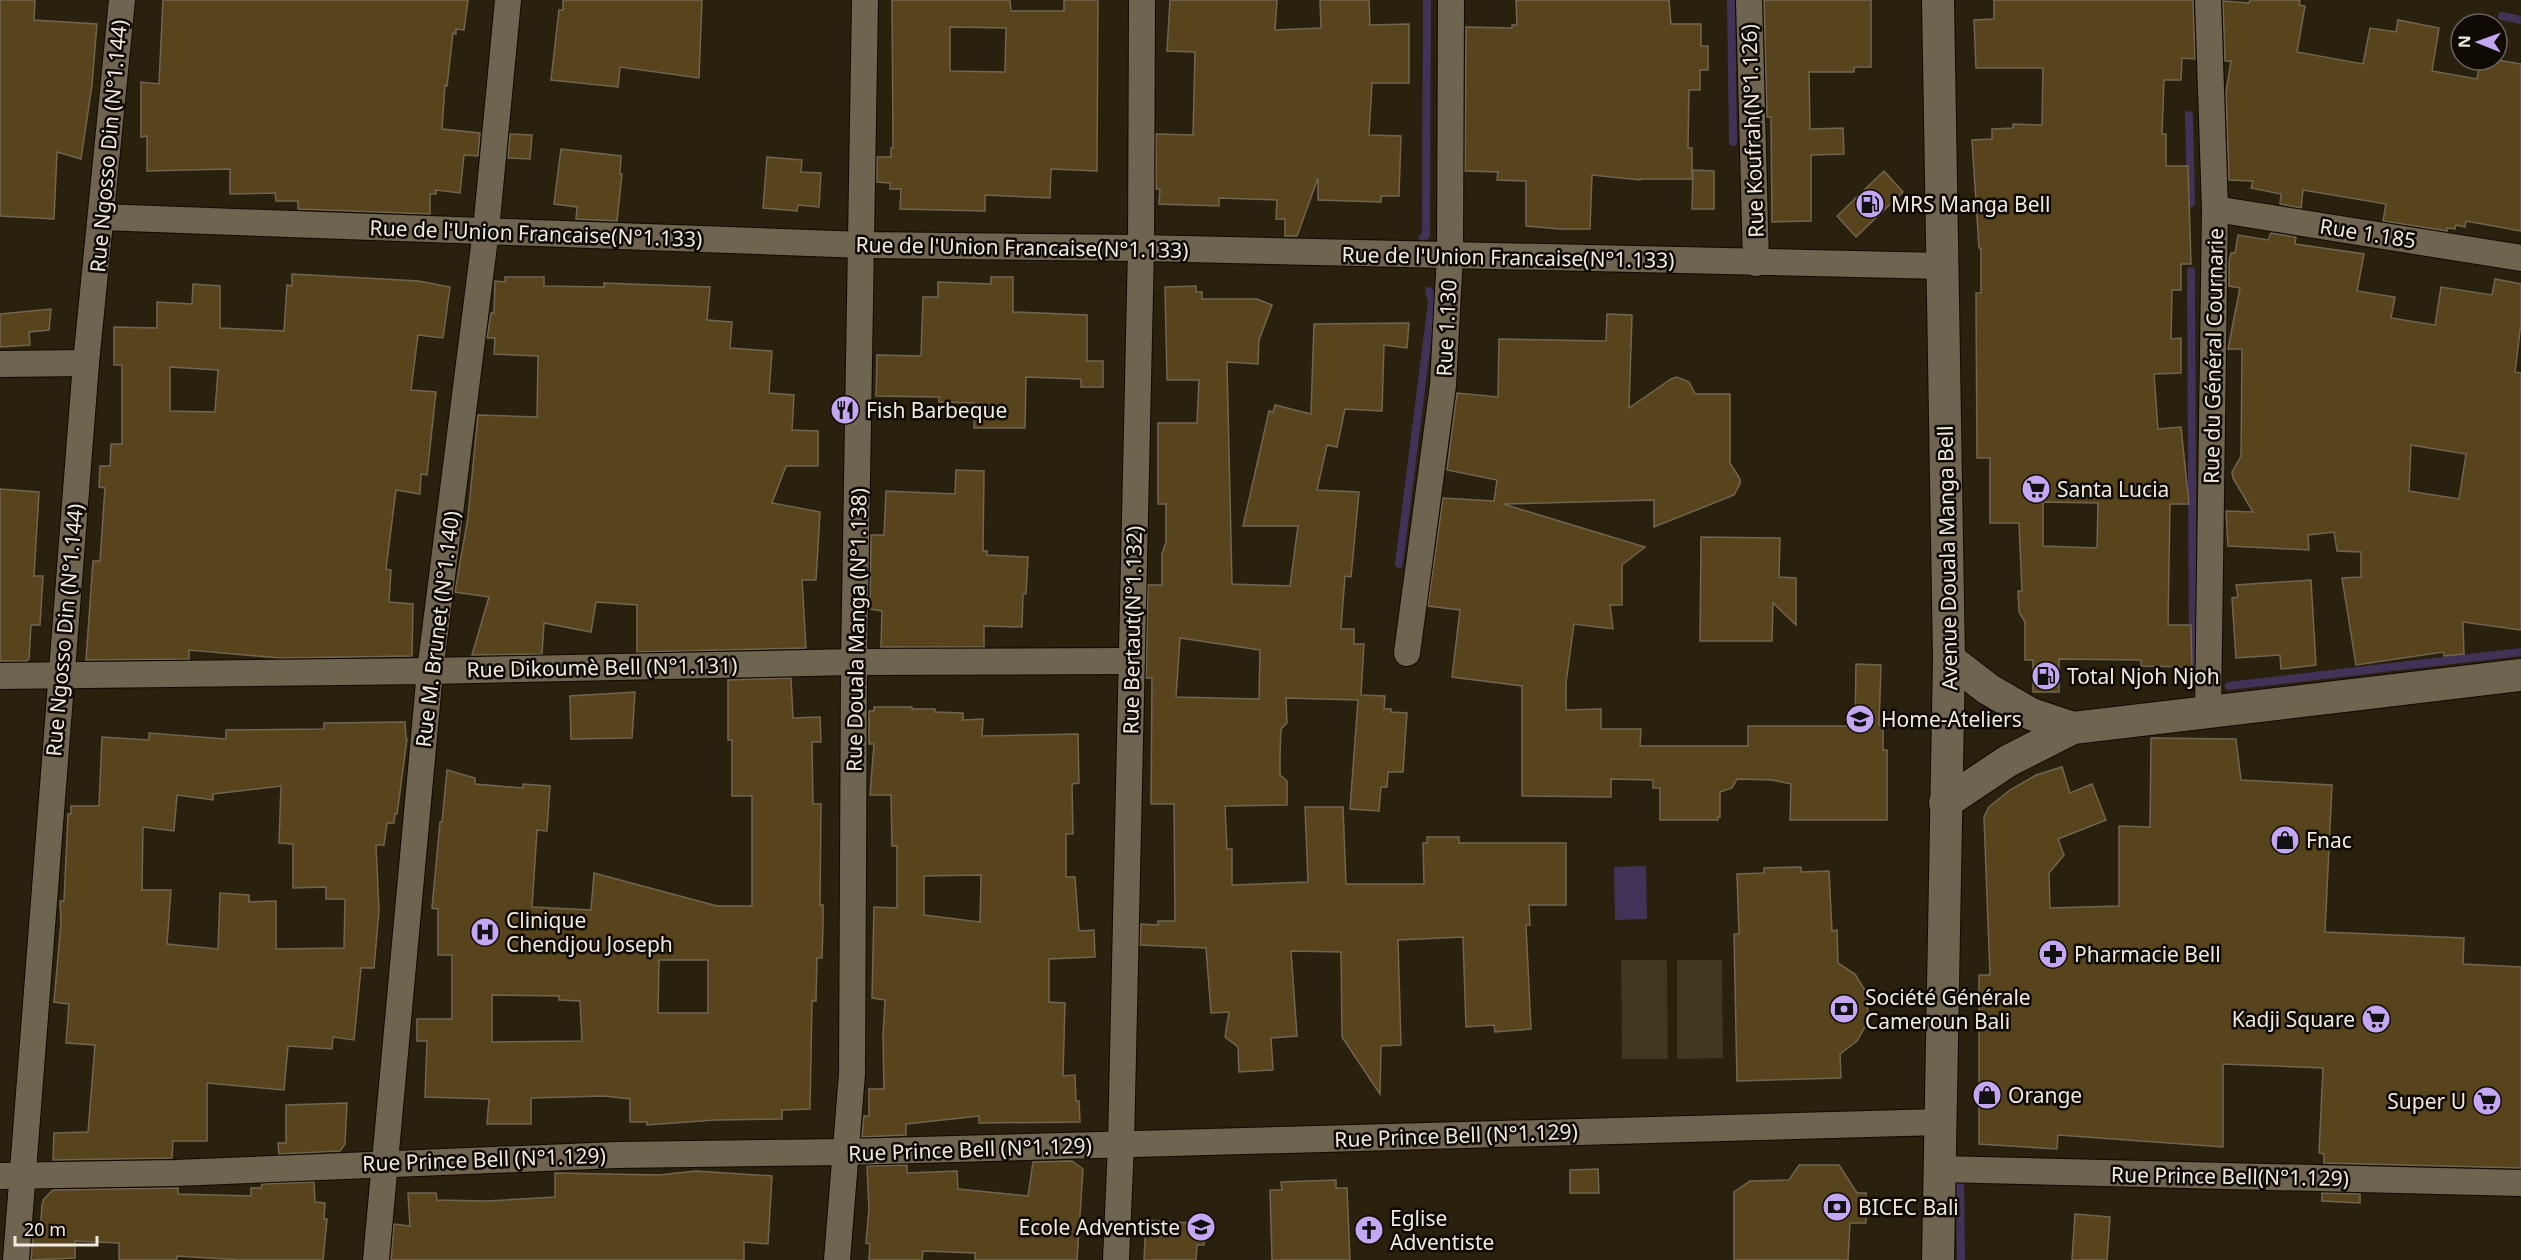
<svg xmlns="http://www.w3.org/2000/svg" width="2521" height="1260" viewBox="0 0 2521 1260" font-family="'Noto Sans',sans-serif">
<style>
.green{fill:#41361f}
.water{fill:#413357}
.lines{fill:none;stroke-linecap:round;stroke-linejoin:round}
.stream{stroke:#413357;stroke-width:8}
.building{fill:#58441c;stroke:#706551;stroke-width:1.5;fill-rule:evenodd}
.minor-casing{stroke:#120a00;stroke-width:28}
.tertiary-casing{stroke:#120a00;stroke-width:34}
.minor{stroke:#6e6450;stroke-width:26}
.tertiary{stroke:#6e6450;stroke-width:32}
.labels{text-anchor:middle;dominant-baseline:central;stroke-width:5;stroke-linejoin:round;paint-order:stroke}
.street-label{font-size:21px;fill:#f0eade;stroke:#0f0b04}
.poi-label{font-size:21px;fill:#f0eade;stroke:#0f0b04;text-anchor:start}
</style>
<rect width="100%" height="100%" fill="#29200e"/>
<g class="green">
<polygon points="1621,960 1667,960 1668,1059 1622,1059"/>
<polygon points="1677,960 1722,960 1723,1058 1677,1059"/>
</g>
<polygon class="water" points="1646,866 1647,919 1615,920 1614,867"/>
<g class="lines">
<g class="stream">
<polyline points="1731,0 1733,142"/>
<polyline points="2502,16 2521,20"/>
<polyline points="2189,115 2191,203"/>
<polyline points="1423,237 1426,236 1427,0"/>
<polyline points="2191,271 2193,675"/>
<polyline points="1399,564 1432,302 1429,291"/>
<polyline points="2229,686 2521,652"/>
<polyline points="1960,1173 1961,1260"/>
</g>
</g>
<g class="building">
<polygon points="0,0 35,0 34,20 97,24 92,85 81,159 57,152 54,219 0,216"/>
<polygon points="163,0 468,0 464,30 456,29 456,34 453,33 447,86 445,85 442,129 480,133 478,156 464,155 460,193 436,190 436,194 430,194 430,214 298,209 298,201 276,201 275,193 230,194 230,169 147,171 147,136 141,137 141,82 159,84"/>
<polygon points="563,0 702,0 699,78 620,67 618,87 551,80 559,10 563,10"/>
<path d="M892,0H1010L1011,11H1064V0H1098L1097,171L1051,169L1050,198L985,195V211L900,209L901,189H890V183L877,182V157H891V148H893ZM950,27L1006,28L1005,72L950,71Z"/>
<polygon points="1170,0 1277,0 1275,30 1321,28 1320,0 1369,0 1370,25 1409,24 1409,83 1372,83 1369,135 1401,136 1399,196 1381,196 1381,202 1318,200 1318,178 1297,236 1285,236 1285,219 1276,219 1277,200 1219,198 1219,206 1159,204 1160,189 1156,189 1156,134 1193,135 1195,52 1167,51"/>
<polygon points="1516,0 1669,0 1671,24 1701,24 1701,46 1708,46 1708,70 1700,70 1700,90 1689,90 1688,148 1692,148 1692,179 1640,179 1640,180 1592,175 1590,229 1560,229 1526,226 1526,181 1497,180 1498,172 1465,171 1466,27 1512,28 1512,25 1517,25"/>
<polygon points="1764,0 1871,0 1871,67 1854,67 1854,72 1809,72 1810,129 1843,128 1844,154 1811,155 1811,221 1772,222 1771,117 1767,117"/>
<path d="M1994,0H2193L2195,59L2182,58L2181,80H2164L2162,134H2166V166H2188L2191,264H2181V290H2172L2171,339L2181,338V373L2154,374L2158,429L2181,427L2189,504H2170L2168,625H2191L2192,667L2141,666V660L2059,659V692H2033V660H2025V622L2019,612L2018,591H2022L2019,523H1990V458H1977L1976,293H1981V248H1979L1972,140L1992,139V129L2013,128V124L2042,125L2043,68H1976L1974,20L1994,19ZM2043,502L2098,503L2097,548L2043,546Z"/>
<polygon points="2250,0 2300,0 2299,5 2305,6 2297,52 2363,64 2370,28 2396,32 2398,20 2439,28 2432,71 2477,79 2480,60 2497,60 2521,64 2521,231 2466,221 2465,227 2456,225 2455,229 2447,228 2447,231 2383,221 2386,204 2303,190 2301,208 2280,204 2281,194 2251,188 2253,181 2229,180 2226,92 2231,61 2225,61 2223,1 2249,3"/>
<polygon points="510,134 532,135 530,159 508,158"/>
<polygon points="561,149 621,156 620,174 622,174 617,221 576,219 577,207 554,204"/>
<polygon points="767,157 802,160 801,172 821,173 819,207 798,205 797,211 763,208"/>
<polygon points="1693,170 1714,171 1714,209 1692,209"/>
<polygon points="1884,171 1903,192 1856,237 1837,216"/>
<path d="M2271,233L2296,237L2295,244L2364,254L2357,291L2395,297L2391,318L2435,325L2441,287L2492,295L2495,279L2521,284V323L2515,372L2521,373V630L2463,622L2464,654L2444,656L2443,652L2356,665L2342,578L2361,577V552L2337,551L2334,532L2308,535L2309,550L2228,546L2226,511L2253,512L2233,478L2232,472L2241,456L2242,349H2228L2240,288L2229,286V261L2231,253H2235L2238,235L2268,240ZM2411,445L2466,454L2459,499L2409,491Z"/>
<path d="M292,274L419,281L450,287L443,338L418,335L411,390L436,392L427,475L421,474L420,494L396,490L386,569L391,570L389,602L413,604L412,656L280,658L189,650V659L86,660L93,561H100L105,488L99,487L100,466H110L111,444H122V365H114V327L157,328V302L192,304L193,284L220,286V328L284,331L287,285L292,286ZM170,367L218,370L215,412L170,411Z"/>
<polygon points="505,277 544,277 544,286 604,287 604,283 710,287 707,320 732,322 730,348 772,351 769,393 794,395 792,430 818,431 818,466 786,466 772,503 820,512 816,580 802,580 806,648 637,652 637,605 596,602 591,632 544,623 542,654 472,655 489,597 455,592 468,517 478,415 537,417 538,356 494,354 495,338 487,338 491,313 494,313 495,281 505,282"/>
<polygon points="991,277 1013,277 1013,312 1087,315 1087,361 1103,361 1103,387 1081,387 1081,379 1026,377 1025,428 974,428 975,403 939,402 939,397 876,396 877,355 921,356 923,297 938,297 938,282 991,284"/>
<path d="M1196,286V292H1202V299H1257L1272,305L1259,340L1258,364L1227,362L1232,584L1290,586L1298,526H1243L1269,411L1273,412L1275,405L1311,414L1314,324L1409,323L1407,348L1384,345L1382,411L1345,409L1337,447L1327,445L1317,490L1359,492L1351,577L1345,576L1341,629H1354V644H1364L1361,695L1385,696L1384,709H1391V712L1407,713L1403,772H1388L1387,787H1381L1379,811L1350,809L1358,700L1286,698L1287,723L1281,729L1280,754V775L1287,781V805L1225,806L1227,849H1232V885L1308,882L1305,807H1343L1346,884H1424L1423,843H1427V837H1459V843H1566V905H1529L1530,925H1526L1531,1029L1495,1032L1494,1025L1466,1027L1463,937L1398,940L1401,1045L1381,1046L1380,1094L1342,1037L1341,952L1291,951L1297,1036L1271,1038L1273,1070L1239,1072L1238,1047L1225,1037L1229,1012L1211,1013L1206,948L1140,945L1141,924L1158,925V921H1175L1174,804H1151L1152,678H1146L1148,585H1162V554L1166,542V504H1158V423H1197L1199,380H1167L1165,287ZM1180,638L1260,650L1259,699L1176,697Z"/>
<polygon points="51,309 49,330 29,332 30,345 0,347 0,314"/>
<polygon points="1607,314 1632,315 1629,408 1671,379 1677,377 1689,382 1695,394 1730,394 1730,463 1740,479 1740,484 1734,495 1654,527 1654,500 1503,504 1645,547 1622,565 1622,605 1610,605 1613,629 1574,624 1566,683 1566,710 1601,709 1601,729 1641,729 1640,746 1748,746 1748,726 1855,726 1856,664 1881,665 1879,725 1883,725 1883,750 1887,750 1887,820 1790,820 1791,784 1772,780 1737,779 1732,788 1720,792 1720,817 1718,817 1718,820 1660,820 1660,788 1653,788 1653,780 1611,779 1611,797 1522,796 1522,686 1452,677 1460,610 1428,606 1443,498 1494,501 1497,480 1447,470 1457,393 1498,397 1499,339 1606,341"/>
<polygon points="956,470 984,471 983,551 987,551 987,555 1028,557 1026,594 1023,594 1022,627 984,626 984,647 881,647 882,611 870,609 871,535 884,535 886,491 955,494"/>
<polygon points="0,489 39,492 34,576 43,576 40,625 31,625 29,659 27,661 0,661"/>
<polygon points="1701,537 1780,538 1779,577 1796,578 1796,625 1773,603 1772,641 1700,641"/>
<polygon points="2311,580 2316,665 2281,669 2280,655 2236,658 2232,598 2238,597 2236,585"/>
<path d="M791,678L793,718L820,717L821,742H812L813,804H821L820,905H823V927L822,958H817L816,1001H812L810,1109L782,1110V1119L715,1120L647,1125V1122H630V1099L604,1096L531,1098V1124H487L489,1099L425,1097L427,1041H417V1019H452V955H438V909L432,908L440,822H442L447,770L475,778V784L523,788V784L550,786L547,831L537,830L532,907L591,910L594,873L717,906H752V796H732V740H728V680ZM659,960H708V1013H658ZM492,995L559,996V1000L580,1001L582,1041L492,1042Z"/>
<polygon points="635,692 632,738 571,739 570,696"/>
<path d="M874,707H912V709H935V712L963,713V720L983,719L982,736L1078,734L1079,783L1072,784L1073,834H1066V877H1075L1079,931L1094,930L1095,957L1049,959V1002L1065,1003L1063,1076L1075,1075L1076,1101H1079L1080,1122L979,1123V1116L906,1124V1135L862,1137L864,1116H869V1089H884L883,1036L885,1000L872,998L874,907L897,908V846H892L891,795H870L874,744H869V711H874ZM981,875L980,922L924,915V876Z"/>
<path d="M405,722L406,739H407L397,814H395L394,823H387L384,845H376L379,910L374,968H361L354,1040L333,1037L332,1049L288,1046L284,1090L207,1083V1141H173L172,1158L53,1160L54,1133L88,1132L95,1045L66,1043L69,1004L54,1002L61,923L60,901H64L68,814H71V806H99L102,737L149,740V733L226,739V730L324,729V723ZM281,786L279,843L293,844V888L326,887V899H345L344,948L276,949V901L249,902V895L220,893L218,949L167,944L171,890H142L143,827L174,831L177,795L213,800V794Z"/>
<polygon points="2151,738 2236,739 2241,780 2332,785 2325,932 2464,938 2463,964 2521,967 2521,1168 2324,1163 2324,1154 2319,1153 2323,1068 2223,1064 2223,1147 2058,1135 2057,1149 1979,1144 1979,975 1990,975 1984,817 1989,807 2010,790 2036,775 2062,767 2070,793 2092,784 2106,820 2058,839 2064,855 2049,873 2050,908 2119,906 2119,826 2150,827"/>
<polygon points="1801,867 1801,872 1829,871 1832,931 1837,930 1838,963 1855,974 1866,992 1868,1002 1867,1023 1857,1041 1840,1054 1841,1078 1737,1081 1734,934 1739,934 1737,874 1764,873 1764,868"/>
<polygon points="347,1103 345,1144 340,1151 279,1154 278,1143 286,1143 286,1105"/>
<polygon points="1072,1161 1083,1169 1077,1260 975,1260 975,1253 923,1251 922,1260 869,1260 870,1244 866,1243 869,1209 867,1166 907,1165 907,1173 957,1171 958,1189 1028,1196 1033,1162"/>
<polygon points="1799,1165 1839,1165 1857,1193 1866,1193 1866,1223 1850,1223 1848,1260 1734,1260 1734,1192 1750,1181 1789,1180"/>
<polygon points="1598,1169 1599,1193 1570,1193 1570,1170"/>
<polygon points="696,1171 772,1176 768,1244 744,1242 744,1260 391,1260 394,1224 410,1226 408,1193 436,1193 437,1200 487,1201 555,1197 555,1173 659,1175"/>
<polygon points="1336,1180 1336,1188 1347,1188 1350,1260 1272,1260 1270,1190 1282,1190 1281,1182"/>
<polygon points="314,1182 315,1202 325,1203 324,1219 327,1219 323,1260 242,1260 177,1256 177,1260 119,1260 119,1243 75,1241 75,1258 31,1260 33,1234 40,1234 42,1205 44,1199 53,1190 178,1188 178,1194 251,1196 251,1188 261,1188 262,1184"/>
<polygon points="2322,1193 2360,1194 2360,1203 2322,1201"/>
<polygon points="2075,1214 2110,1217 2107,1260 2072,1260"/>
<polygon points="1146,1220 1205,1224 1204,1245 1197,1245 1196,1260 1144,1260"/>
</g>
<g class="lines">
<g class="minor-casing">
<g id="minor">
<polyline points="1749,0 1756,263"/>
<polyline points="2208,0 2215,209 2208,712"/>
<polyline points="2215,209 2521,258"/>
<polyline points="101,217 863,245 1141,248 1943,266"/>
<polyline points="0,364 86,363"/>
<polyline points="1407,653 1443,385 1450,255 1451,0"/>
<polyline points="0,676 430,671 854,662 1132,661"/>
<polyline points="1939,1169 2521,1183"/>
<polyline points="0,1176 175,1173 617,1155 846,1152 1940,1122"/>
<polyline points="16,1260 86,363 122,0"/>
<polyline points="376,1260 430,671 486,230 508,0"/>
<polyline points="837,1260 852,1074 854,662 865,0"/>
<polyline points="1116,1260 1121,1144 1141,248 1142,0"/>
</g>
</g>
<g class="tertiary-casing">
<g id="tertiary">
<polyline points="1938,0 1949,659 1938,1260"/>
<polyline points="1949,659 1988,689 2031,714 2073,728"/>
<polyline points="1945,803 2008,761 2073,728 2521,675"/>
</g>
</g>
<use href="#minor" class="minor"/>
<use href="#tertiary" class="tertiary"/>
</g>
<defs>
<g id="fuel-disc" transform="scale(1.5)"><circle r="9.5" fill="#c3a7f2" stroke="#0f0b04"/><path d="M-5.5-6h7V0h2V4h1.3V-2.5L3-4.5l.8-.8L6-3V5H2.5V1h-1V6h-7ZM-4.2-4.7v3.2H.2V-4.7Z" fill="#111"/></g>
<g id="restaurant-disc" transform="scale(1.5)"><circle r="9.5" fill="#c3a7f2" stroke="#0f0b04"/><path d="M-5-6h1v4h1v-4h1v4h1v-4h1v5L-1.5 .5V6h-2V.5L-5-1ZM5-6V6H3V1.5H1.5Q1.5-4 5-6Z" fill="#111"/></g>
<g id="supermarket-disc" transform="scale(1.5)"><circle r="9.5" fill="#c3a7f2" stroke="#0f0b04"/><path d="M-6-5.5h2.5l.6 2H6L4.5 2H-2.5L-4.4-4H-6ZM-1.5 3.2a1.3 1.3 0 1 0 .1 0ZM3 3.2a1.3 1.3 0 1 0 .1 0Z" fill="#111"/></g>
<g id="school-disc" transform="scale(1.5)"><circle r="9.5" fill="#c3a7f2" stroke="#0f0b04"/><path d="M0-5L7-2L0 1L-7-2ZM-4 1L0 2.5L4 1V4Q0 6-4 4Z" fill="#111"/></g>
<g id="shop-disc" transform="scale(1.5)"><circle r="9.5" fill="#c3a7f2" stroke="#0f0b04"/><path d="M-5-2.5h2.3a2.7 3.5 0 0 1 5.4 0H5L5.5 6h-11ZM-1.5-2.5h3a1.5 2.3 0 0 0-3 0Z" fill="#111"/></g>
<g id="hospital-disc" transform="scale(1.5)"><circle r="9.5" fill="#c3a7f2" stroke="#0f0b04"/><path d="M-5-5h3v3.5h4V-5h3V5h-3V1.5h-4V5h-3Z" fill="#111"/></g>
<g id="pharmacy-disc" transform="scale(1.5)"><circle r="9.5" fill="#c3a7f2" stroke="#0f0b04"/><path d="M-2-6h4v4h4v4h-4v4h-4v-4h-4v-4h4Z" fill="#111"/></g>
<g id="bank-disc" transform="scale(1.5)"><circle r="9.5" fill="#c3a7f2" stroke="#0f0b04"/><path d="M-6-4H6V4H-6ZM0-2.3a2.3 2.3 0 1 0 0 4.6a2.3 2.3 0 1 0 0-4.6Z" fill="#111"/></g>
<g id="church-disc" transform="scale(1.5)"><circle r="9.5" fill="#c3a7f2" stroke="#0f0b04"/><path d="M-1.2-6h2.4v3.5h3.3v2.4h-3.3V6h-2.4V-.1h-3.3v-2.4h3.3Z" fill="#111"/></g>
</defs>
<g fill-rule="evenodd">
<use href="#fuel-disc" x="1870" y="204"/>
<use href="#restaurant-disc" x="845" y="410"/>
<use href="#supermarket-disc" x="2036" y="489"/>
<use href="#fuel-disc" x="2046" y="676"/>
<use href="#school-disc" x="1860" y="719"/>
<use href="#shop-disc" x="2285" y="840"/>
<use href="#hospital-disc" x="485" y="932"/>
<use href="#pharmacy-disc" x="2053" y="954"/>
<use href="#bank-disc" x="1844" y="1009"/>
<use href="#supermarket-disc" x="2376" y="1019"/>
<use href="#shop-disc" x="1987" y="1095"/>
<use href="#supermarket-disc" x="2487" y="1101"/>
<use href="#bank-disc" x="1837" y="1207"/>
<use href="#school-disc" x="1201" y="1227"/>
<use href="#church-disc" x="1369" y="1230"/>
</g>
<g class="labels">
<g class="street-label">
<text transform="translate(1752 131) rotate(-92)">Rue Koufrah(N°1.126)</text>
<text transform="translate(108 146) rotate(-85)">Rue Ngosso Din (N°1.144)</text>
<text transform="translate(536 233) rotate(2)">Rue de l'Union Francaise(N°1.133)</text>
<text transform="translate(2368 233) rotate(9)">Rue 1.185</text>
<text transform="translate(1022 247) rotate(1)">Rue de l'Union Francaise(N°1.133)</text>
<text transform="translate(1508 257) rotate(1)">Rue de l'Union Francaise(N°1.133)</text>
<text transform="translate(1446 328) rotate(-87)">Rue 1.130</text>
<text transform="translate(2213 356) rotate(-89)">Rue du Général Cournarie</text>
<text transform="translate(1947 558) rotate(-91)">Avenue Douala Manga Bell</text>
<text transform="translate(437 629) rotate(-83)">Rue M. Brunet (N°1.140)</text>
<text transform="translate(64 630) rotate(-85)">Rue Ngosso Din (N°1.144)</text>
<text transform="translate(856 630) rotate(-89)">Rue Douala Manga (N°1.138)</text>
<text transform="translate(1132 630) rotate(-89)">Rue Bertaut(N°1.132)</text>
<text transform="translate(602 667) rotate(-1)">Rue Dikoumè Bell (N°1.131)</text>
<text transform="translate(1456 1135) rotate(-2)">Rue Prince Bell (N°1.129)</text>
<text transform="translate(970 1149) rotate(-2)">Rue Prince Bell (N°1.129)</text>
<text transform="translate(484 1159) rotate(-2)">Rue Prince Bell (N°1.129)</text>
<text transform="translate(2230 1176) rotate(1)">Rue Prince Bell(N°1.129)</text>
</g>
<g class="poi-label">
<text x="1891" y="204">MRS Manga Bell</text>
<text x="866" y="410">Fish Barbeque</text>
<text x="2057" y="489">Santa Lucia</text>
<text x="2067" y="676">Total Njoh Njoh</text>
<text x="1881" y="719">Home-Ateliers</text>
<text x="2306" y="840">Fnac</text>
<text x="506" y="920">Clinique<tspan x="506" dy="24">Chendjou Joseph</tspan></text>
<text x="2074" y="954">Pharmacie Bell</text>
<text x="1865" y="997">Société Générale<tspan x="1865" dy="24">Cameroun Bali</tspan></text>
<text x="2355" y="1019" text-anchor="end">Kadji Square</text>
<text x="2008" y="1095">Orange</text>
<text x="2466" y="1101" text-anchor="end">Super U</text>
<text x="1858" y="1207">BICEC Bali</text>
<text x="1390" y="1218">Eglise<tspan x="1390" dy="24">Adventiste</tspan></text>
<text x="1180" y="1227" text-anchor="end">Ecole Adventiste</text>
</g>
</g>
<g transform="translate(2479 42) rotate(271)"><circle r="28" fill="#0f0b04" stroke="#69645b" stroke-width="1.5"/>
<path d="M0-4.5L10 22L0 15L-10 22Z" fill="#c3a7f2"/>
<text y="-9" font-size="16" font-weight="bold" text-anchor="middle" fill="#f0eade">N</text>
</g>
<path d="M15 1236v9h82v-9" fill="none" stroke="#f0eade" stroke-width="3"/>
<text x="24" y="1236" font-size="18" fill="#f0eade" stroke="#0f0b04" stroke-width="4.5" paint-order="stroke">20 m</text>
</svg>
